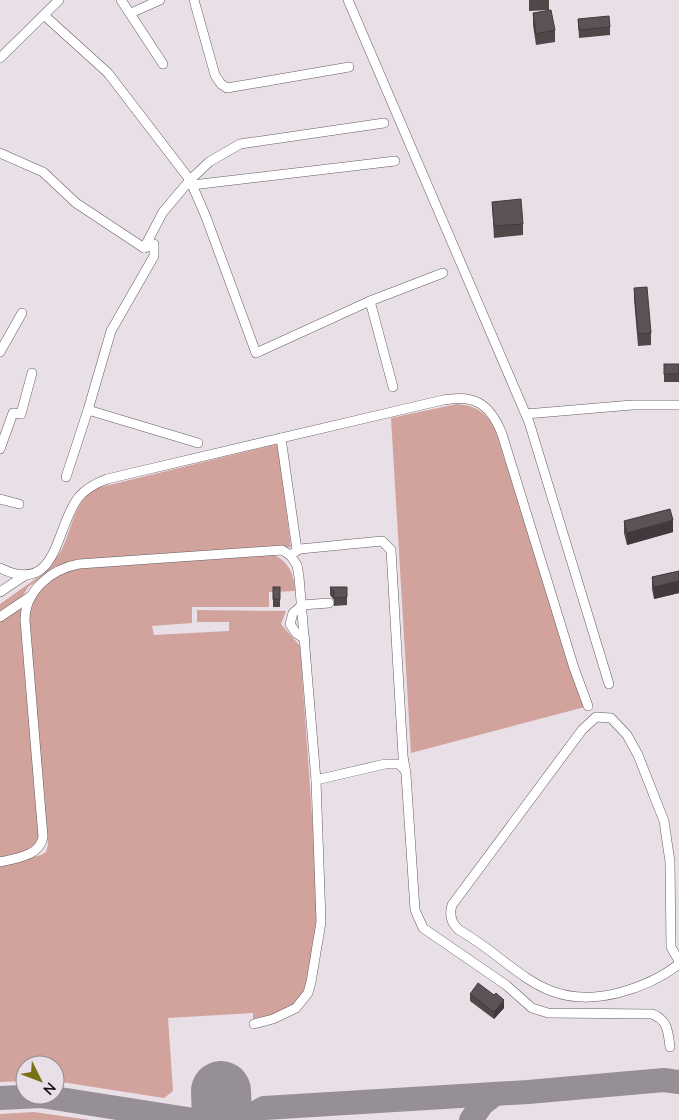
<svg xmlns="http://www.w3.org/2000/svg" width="679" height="1120" viewBox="0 0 679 1120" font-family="Mulish,sans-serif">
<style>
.green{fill:#d2a29c}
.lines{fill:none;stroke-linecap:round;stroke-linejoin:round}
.taxiway{stroke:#968f95;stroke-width:24}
.runway{stroke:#968f95;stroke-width:60}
.minor-casing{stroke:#645c62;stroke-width:10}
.minor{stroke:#fff;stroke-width:9}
.wall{fill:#504749}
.shaded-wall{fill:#41393c}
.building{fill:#5d5255;stroke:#41393c}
</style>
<rect width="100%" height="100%" fill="#e9dfe7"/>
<g class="green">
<path d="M457,404C476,406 486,412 495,429L571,670L585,707L411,753L391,418Z"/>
<path d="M278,444L291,547L74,561L52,571L28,587L21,599L0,614V604L44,573L43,571C49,565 57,558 61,551C73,528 73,501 97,488Z"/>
<path d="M269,554C287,557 295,575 295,591L269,592V607H192V623L152,626L154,635L229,631V622H197V610L286,611L281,624L300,646L317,886C317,917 318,995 287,1011C278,1016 264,1017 253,1020V1013L168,1018L173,1091L164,1098L55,1081V1065H25V1081L0,1082V865L41,855L46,852L48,845L28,622C32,589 48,581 75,567Z"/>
<polygon points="21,607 39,838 34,848 0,860 0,621"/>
<polygon points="34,1112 90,1120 0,1120 0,1114"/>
</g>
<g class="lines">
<g class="taxiway">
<polyline points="0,1098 41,1096 194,1120"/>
<polyline points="242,1120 264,1108 528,1092 664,1080 679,1082"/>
<polyline points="471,1120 482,1104 495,1094"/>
</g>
<polyline class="runway" points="221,1091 222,1120"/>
<g class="minor-casing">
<g id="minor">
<polyline points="121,0 163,64"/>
<polyline points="194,0 215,75 221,84 227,88 349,67"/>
<polyline points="348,0 529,422 609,684"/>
<polyline points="131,13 160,0"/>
<polyline points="45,16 108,73 190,180 206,217 256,353 370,301 443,273"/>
<polyline points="0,58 59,0"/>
<polyline points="0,153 43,172 76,203 144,248"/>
<polyline points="192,185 395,161"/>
<polyline points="370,301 393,387"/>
<polyline points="0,352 22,313"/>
<polyline points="88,410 111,331 154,256 154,244 144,248 163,212 190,180 209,162 240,144 384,123"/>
<polyline points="526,414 632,405 679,405"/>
<polyline points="281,438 297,550"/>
<polyline points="0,449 13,413 21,414 32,373"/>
<polyline points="66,477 88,410 198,443"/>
<polyline points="0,499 19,504"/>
<polyline points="290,555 297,565 299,577 316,780"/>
<path d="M0,568C58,597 55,528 78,498C86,488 96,483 107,479L443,400C475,394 490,404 502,434L574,668L588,706"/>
<polyline points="0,592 24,576"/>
<polyline points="0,617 31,596"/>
<polyline points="305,639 296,633 290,624 293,613 302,605 329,603"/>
<path d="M0,862C16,858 40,856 43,837L25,620C25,591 51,569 79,564L282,550L290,555L300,549L382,541L391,550L403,756L406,774L415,910L423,928L506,985L532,1008L548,1013L652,1014C668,1020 668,1032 670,1047"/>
<path d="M679,961L671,947L670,862L664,821L638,755L627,735L611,718L596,717L582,730L452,905C449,915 451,923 459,930C517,963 541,1012 618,993C641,987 660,979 679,964"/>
<polyline points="254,1024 273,1019 296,1008 308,993 311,982 321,922 316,780 385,764 399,764 405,770"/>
</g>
</g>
<use href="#minor" class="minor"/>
</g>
<g class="wall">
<polygon points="529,0 549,0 549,10 529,11"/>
<polygon points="533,13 555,30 555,42 536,45 533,25"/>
<polygon points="578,19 610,27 610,35 579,38"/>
<polygon points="492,202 523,224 523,235 494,238"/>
<polygon points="634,288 651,333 651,345 638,346 634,299"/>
<rect x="664" y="364" width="15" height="18"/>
<polygon points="624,521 673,532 627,545 624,533"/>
<polygon points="679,571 679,593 654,599 652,589 652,577"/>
<rect x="273" y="587" width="7" height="20"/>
<polygon points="330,587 347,587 347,605 334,606 334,600 330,595"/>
<polygon points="470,994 494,995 504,1008 494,1019 470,1001"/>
</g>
<g class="shaded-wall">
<polygon points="673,520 673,532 627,545 627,533"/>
<polygon points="679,581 679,593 654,599 654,587"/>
<polygon points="504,1000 504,1008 494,1019 494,1012"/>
</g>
<g class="building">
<polygon points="551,10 555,30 536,34 533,13"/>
<polygon points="609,16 610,27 579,30 578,19"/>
<polygon points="521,199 523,224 494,226 492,202"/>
<polygon points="647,287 651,333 638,334 634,288"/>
<rect x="664" y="364" width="15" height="10"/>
<polygon points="670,509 673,520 627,533 624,521"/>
<polygon points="679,571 679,581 654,587 652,577"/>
<rect x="273" y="587" width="7" height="12"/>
<polygon points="330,587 347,587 347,597 334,598 334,592"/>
<polygon points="478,983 494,995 496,993 504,1000 494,1012 470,994"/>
</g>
<g transform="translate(40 1080) rotate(132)"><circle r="24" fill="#e9dfe7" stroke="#938c92"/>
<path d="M0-4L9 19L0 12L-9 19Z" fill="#767214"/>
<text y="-8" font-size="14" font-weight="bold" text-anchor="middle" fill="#131013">N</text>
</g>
</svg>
